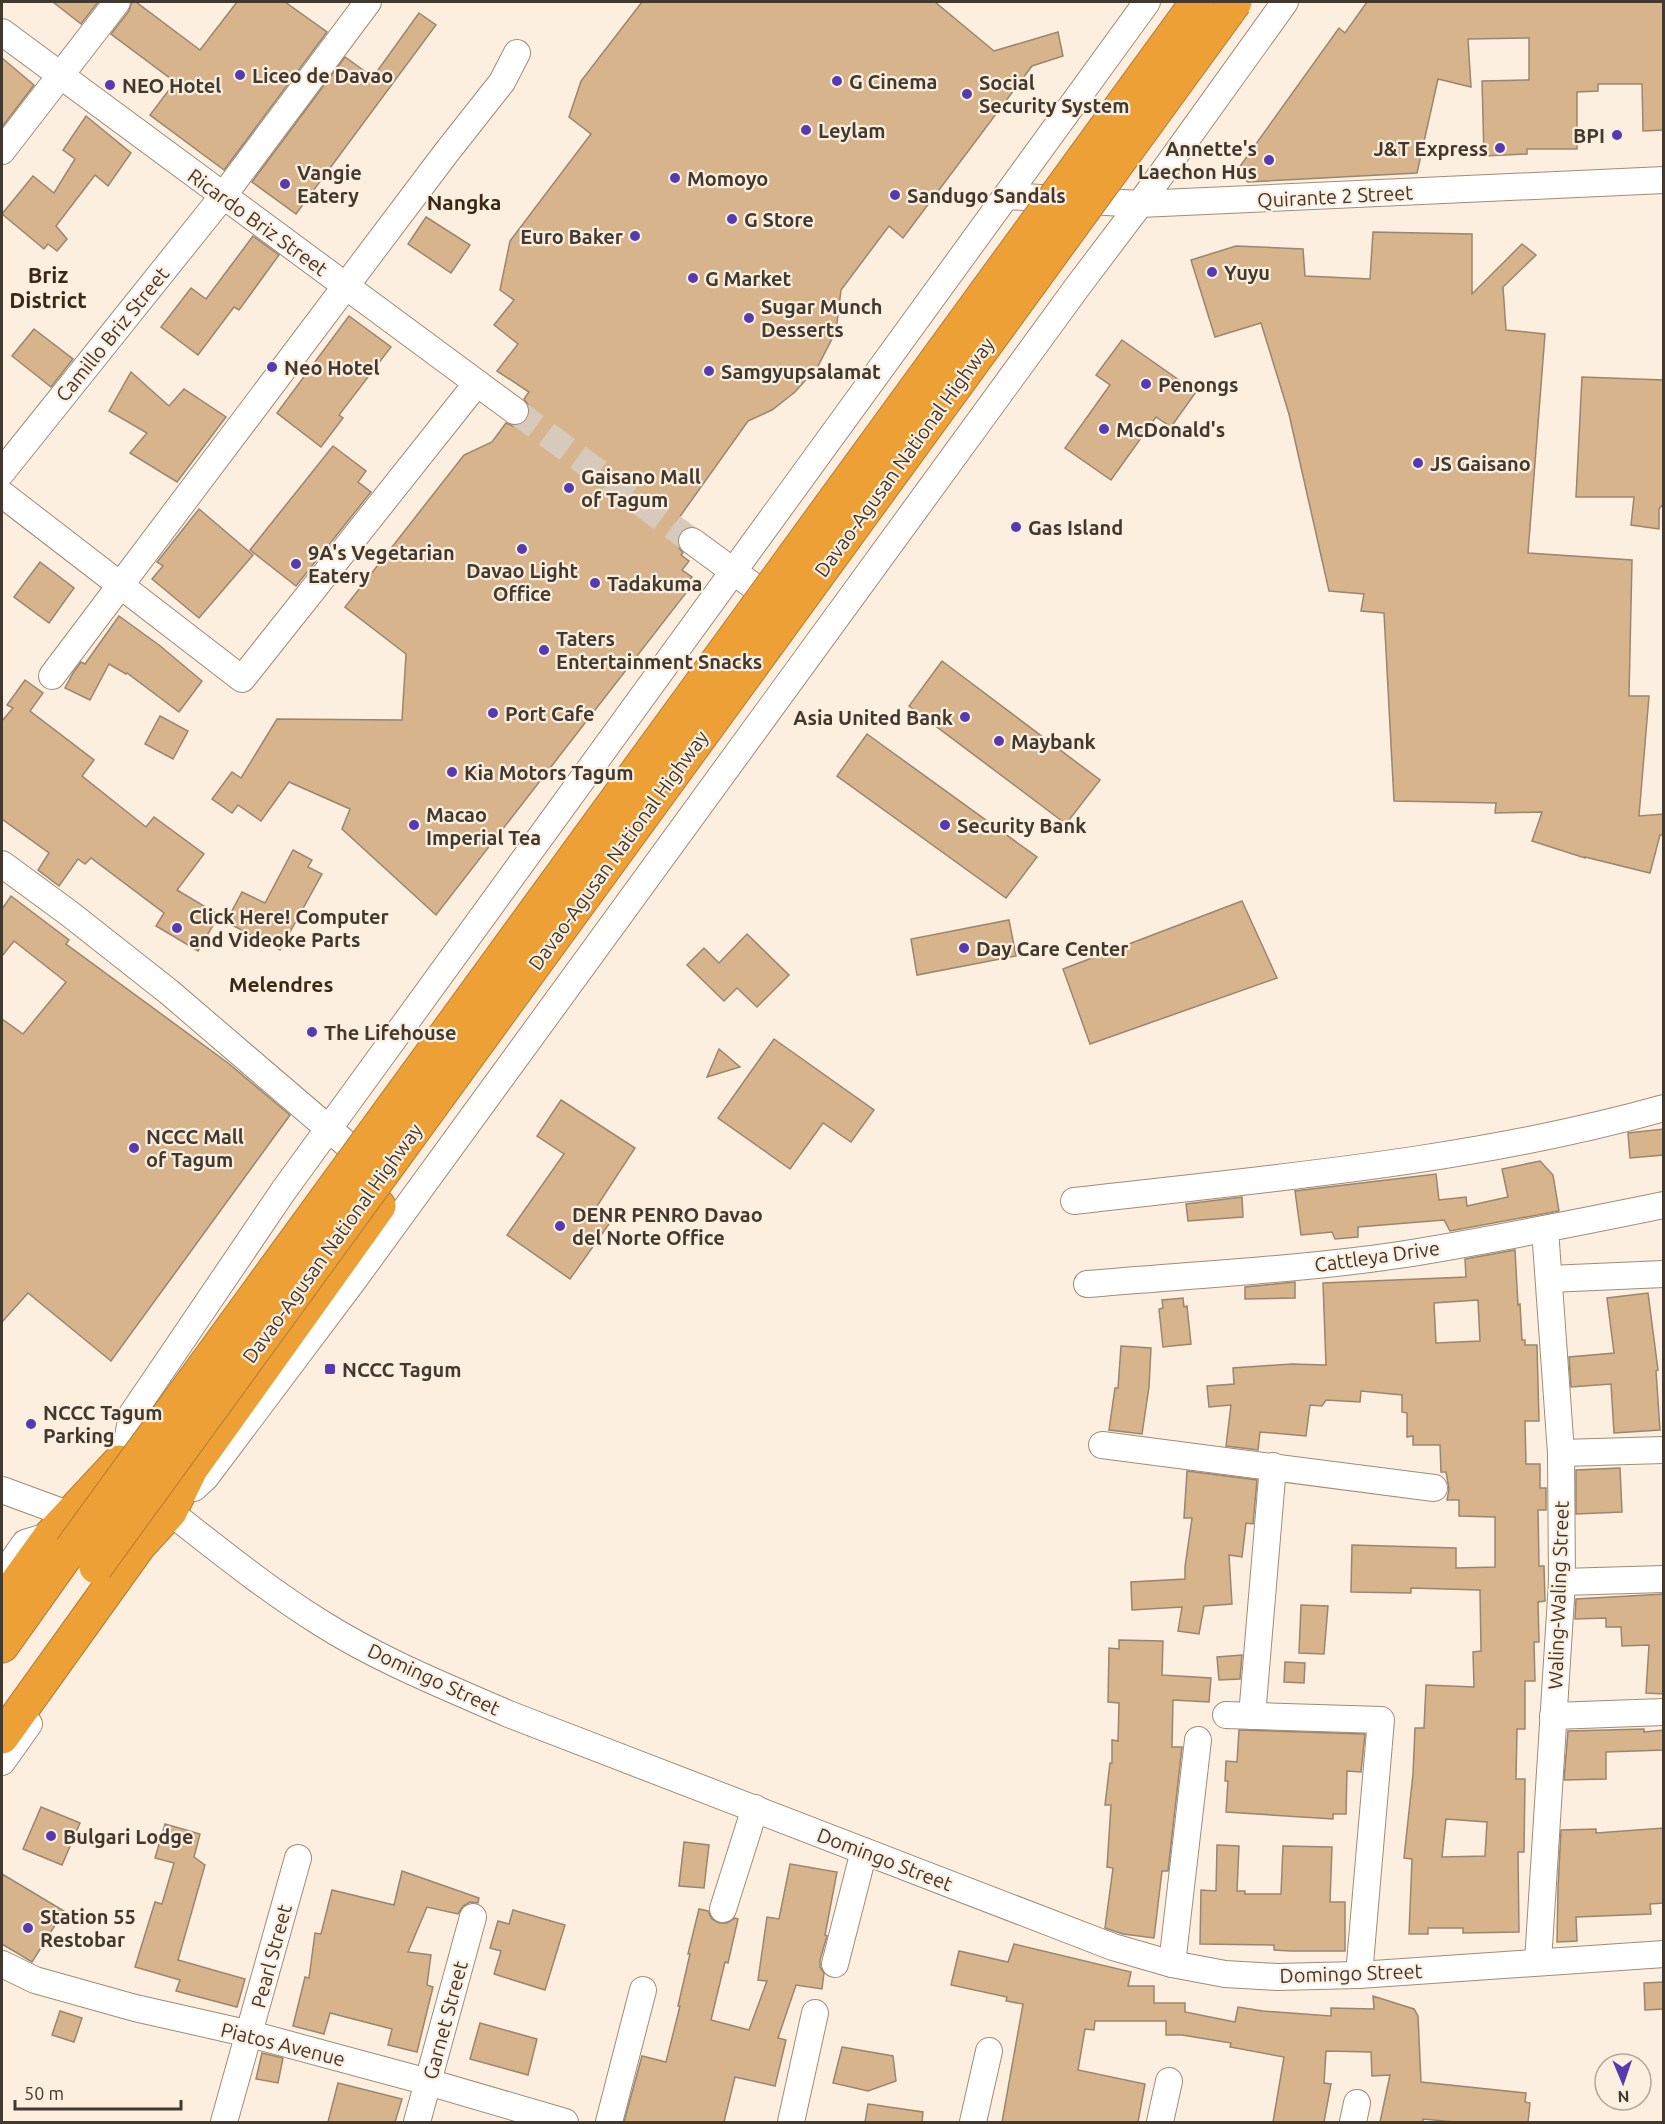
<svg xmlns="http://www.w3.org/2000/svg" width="1665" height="2124" viewBox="0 0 1665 2124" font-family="Ubuntu,sans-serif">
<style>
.building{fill:#d7b48b;stroke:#9a866f;stroke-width:1.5;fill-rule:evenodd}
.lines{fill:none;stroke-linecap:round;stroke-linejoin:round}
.minor-tunnel{stroke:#d7cabc;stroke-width:26;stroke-dasharray:26 13;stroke-linecap:butt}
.minor-casing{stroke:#a08c75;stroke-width:28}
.highway-casing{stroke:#b17c33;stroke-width:35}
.minor{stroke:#fff;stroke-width:26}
.highway{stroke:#eda035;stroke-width:33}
.highway-bridge-casing{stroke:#b17c33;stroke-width:35;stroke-linecap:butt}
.highway-bridge{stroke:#eda035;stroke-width:33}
.poi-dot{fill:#563ab2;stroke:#fdefe0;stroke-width:2}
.labels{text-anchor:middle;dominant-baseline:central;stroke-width:4.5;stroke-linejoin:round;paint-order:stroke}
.poi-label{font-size:20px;font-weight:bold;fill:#41382e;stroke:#fdefe0;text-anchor:start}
.street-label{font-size:20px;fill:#41382e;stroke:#fdefe0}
.neighbourhood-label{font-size:21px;font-weight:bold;fill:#392814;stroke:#fdefe0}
.quarter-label{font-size:22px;font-weight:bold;fill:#392814;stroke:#fdefe0}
</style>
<rect width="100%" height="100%" fill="#fdefe0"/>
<g class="building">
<polygon points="53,2 98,2 81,24"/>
<polygon points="132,2 136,2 200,50 237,2 285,2 327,32 224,170 150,115 175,82 111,34 129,11"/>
<polygon points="642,2 935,2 994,51 1058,32 1063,56 1032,66 903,238 889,226 841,290 836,331 818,366 795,392 772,410 748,421 676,522 684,528 680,533 677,540 679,548 683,553 681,555 689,561 682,570 692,577 685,586 689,589 436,915 342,829 350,809 289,782 261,821 238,805 232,813 212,799 232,772 241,778 277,719 402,720 406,654 345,607 464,455 492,442 506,423 513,426 520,425 527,419 530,413 529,406 524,399 529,392 497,371 518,344 494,325 514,300 500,290 510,241 591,134 569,117 581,81"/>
<polygon points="1367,2 1664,2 1664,130 1643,131 1642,84 1598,84 1598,91 1577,92 1577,149 1527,149 1527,154 1484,156 1482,81 1529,80 1529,38 1468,39 1471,87 1438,79 1417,173 1248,182 1241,177 1238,169 1339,28 1345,33"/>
<polygon points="419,13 436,25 296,214 252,182 345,57 373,77"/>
<polygon points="2,58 34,85 2,127"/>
<polygon points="86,116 131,153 108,186 95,175 56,226 67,239 57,251 48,244 44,249 2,214 33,176 54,193 75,159 63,150"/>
<polygon points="426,217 470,245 451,273 408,244"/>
<polygon points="1373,232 1472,234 1472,294 1522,244 1536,255 1503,287 1506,330 1545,334 1528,553 1632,560 1629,696 1649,696 1639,816 1664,814 1664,835 1660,835 1650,873 1585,857 1585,858 1532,841 1542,812 1495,813 1496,803 1394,801 1384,613 1361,611 1364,594 1329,591 1289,414 1261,323 1215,337 1191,260 1236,246 1303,249 1305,276 1370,279"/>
<polygon points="253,236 279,255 239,310 234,307 198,355 161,327 191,288 206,299"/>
<polygon points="349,316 391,347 339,415 343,418 321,447 277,413"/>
<polygon points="34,329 73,359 51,387 12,356"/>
<polygon points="1122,340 1196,392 1171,427 1156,417 1111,480 1065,448 1110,385 1096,375"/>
<polygon points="131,372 169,406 184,389 226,417 177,482 130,453 147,433 109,411"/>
<polygon points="1582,377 1664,380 1664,503 1659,509 1659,529 1631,525 1634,497 1576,497"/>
<polygon points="333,446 366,471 358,482 371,492 296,586 250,550"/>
<polygon points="199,509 253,555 199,618 152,579 163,566 157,562"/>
<polygon points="40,562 74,588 49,623 14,597"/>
<polygon points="119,616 159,645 202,681 179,712 127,673 126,674 109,664 90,700 65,688 73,673 81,662 85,664"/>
<polygon points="942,661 1100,780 1066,824 909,706"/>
<polygon points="25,680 43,693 30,711 94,760 82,776 146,827 154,817 204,854 177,890 219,915 198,951 156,926 164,913 91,858 85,864 78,859 59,886 38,870 49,853 2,819 2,721 13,708 7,705"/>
<polygon points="160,716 188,731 173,759 145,744"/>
<polygon points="867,734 1037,857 1006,898 837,776"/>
<polygon points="293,850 312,860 308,867 322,874 280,950 226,922 242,892 265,903"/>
<polygon points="11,896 69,940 66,944 228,1063 290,1115 111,1361 28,1293 2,1322 2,1019 23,1034 66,982 14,941 2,956 2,909"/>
<polygon points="1242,901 1277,978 1090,1044 1063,969"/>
<polygon points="1009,920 1016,956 917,975 911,939"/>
<polygon points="747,934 789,975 757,1007 737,988 724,1001 687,965 704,948 719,963"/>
<polygon points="774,1039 874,1110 851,1142 823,1123 790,1169 718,1118"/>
<polygon points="719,1049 740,1067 707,1077"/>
<polygon points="561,1100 635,1148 597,1206 614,1217 570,1279 507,1235 564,1154 537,1136"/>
<polygon points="1664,1129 1664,1155 1630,1158 1628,1133"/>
<polygon points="1540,1161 1553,1175 1559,1211 1450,1231 1444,1220 1358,1227 1358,1237 1335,1239 1332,1232 1301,1235 1295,1191 1436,1174 1439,1200 1466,1197 1467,1206 1508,1197 1502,1169"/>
<polygon points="1242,1197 1243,1217 1188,1221 1186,1204"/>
<path d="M1515,1250L1518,1305L1520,1304L1522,1340H1525V1345H1537L1539,1421H1525L1526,1464H1540V1488H1546V1510H1538L1539,1566H1544L1545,1601L1538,1602L1539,1642H1534L1535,1681H1525V1729H1517L1516,1779H1525L1524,1852H1518L1519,1932L1463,1933V1928H1428V1934H1409L1412,1859L1404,1858L1413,1774L1415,1728H1424L1426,1685L1474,1687L1473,1652L1481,1651L1480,1590L1411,1588V1593L1351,1592L1352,1545L1456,1548V1568L1495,1567V1517L1459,1516V1500H1447L1449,1489L1446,1472H1441L1440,1445H1413V1436L1407,1437V1413L1402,1412V1395L1361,1391L1360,1402L1326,1400L1322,1406L1310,1405L1306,1436L1260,1432L1258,1450L1226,1446L1231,1405L1209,1407L1207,1386L1234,1384L1233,1368L1292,1364L1326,1365L1323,1283L1466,1277L1465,1259ZM1478,1300L1480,1341L1436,1343L1434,1303ZM1446,1819L1487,1822L1485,1856L1442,1857Z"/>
<polygon points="1295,1282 1295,1298 1245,1299 1245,1287"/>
<polygon points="1648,1293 1658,1370 1656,1371 1660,1430 1614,1433 1611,1384 1571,1387 1569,1357 1614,1353 1607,1298"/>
<polygon points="1183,1298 1184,1307 1187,1306 1191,1344 1163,1347 1159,1309 1163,1308 1162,1300"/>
<polygon points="1121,1346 1151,1348 1149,1387 1142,1434 1109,1430 1115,1388 1118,1388"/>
<polygon points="1620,1468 1622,1512 1576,1514 1576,1470"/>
<polygon points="1187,1471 1257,1480 1253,1524 1246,1523 1242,1557 1229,1555 1232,1604 1204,1606 1199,1634 1178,1631 1182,1607 1132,1610 1131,1582 1185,1579 1185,1567 1192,1518 1184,1518"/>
<polygon points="1664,1594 1664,1694 1646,1693 1649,1645 1622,1646 1621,1627 1606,1627 1606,1618 1575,1619 1576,1599"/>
<polygon points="1301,1605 1328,1606 1324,1654 1299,1653"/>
<polygon points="1119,1640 1163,1641 1162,1675 1211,1678 1209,1702 1173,1700 1172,1747 1182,1747 1168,1871 1162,1871 1154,1938 1123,1934 1105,1928 1113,1868 1107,1867 1111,1805 1105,1805 1110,1763 1112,1763 1112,1740 1118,1741 1119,1703 1108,1702 1109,1648 1119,1649"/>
<polygon points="1242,1655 1240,1679 1219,1680 1217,1657"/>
<polygon points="1285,1662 1305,1663 1304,1683 1284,1682"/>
<polygon points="1644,1729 1644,1732 1664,1730 1664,1750 1606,1752 1606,1779 1564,1780 1568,1731"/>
<polygon points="1239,1730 1365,1734 1361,1772 1347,1771 1346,1814 1333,1814 1333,1819 1226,1812 1228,1781 1225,1781 1226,1761 1237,1762"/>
<polygon points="41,1807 80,1823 62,1865 23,1849"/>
<polygon points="165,1824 200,1834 194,1857 205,1865 178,1960 245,1979 237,2007 176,1991 180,1980 135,1967 155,1902 162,1904 174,1863 155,1858"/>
<polygon points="1664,1828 1664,1903 1650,1904 1651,1914 1576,1917 1577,1941 1557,1942 1558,1888 1561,1830 1596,1829 1596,1833"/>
<polygon points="684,1842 709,1845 704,1888 679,1886"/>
<polygon points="1217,1845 1239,1846 1237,1891 1245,1891 1245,1894 1281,1894 1283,1846 1332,1847 1330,1902 1345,1902 1345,1951 1290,1951 1274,1950 1274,1945 1200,1944 1201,1890 1216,1891"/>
<polygon points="790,1864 837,1872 825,1935 827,1936 820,1960 820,1967 824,1973 822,1989 796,1985 778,2038 786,2040 775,2086 735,2077 724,2122 624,2122 642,2056 666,2062 680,2006 678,2006 690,1954 688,1954 699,1909 708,1911 712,1919 719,1923 727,1923 735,1918 738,1919 728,1963 725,1962 711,2020 749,2030 767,1981 758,1980 767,1917 779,1919"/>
<polygon points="402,1871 479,1898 478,1903 470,1902 463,1906 458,1914 427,1907 408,1952 431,1955 427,1985 433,1987 417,2052 388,2045 392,2029 330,2013 324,2034 293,2026 305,1977 309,1978 315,1933 321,1934 332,1890 394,1905"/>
<polygon points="2,1874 64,1911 32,1962 2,1944"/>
<polygon points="513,1910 565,1925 545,1990 494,1974 501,1951 490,1948 498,1921 509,1924"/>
<polygon points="1014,1944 1131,1972 1128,1986 1154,1986 1154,2003 1185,2003 1185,2012 1235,2022 1238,2007 1263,2011 1331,2016 1331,2008 1374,2009 1373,1996 1414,2009 1418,2016 1421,2082 1526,2093 1525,2102 1530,2103 1528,2122 1455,2122 1423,2119 1423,2122 1380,2122 1390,2075 1372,2076 1371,2052 1326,2051 1324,2083 1331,2084 1324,2122 1273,2122 1284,2057 1230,2047 1231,2043 1182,2035 1166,2035 1166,2021 1095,2021 1094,2030 1085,2029 1078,2070 1145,2084 1138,2122 1002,2122 1023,2004 1006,2001 1007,1997 951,1985 959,1951 1008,1962"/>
<polygon points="1664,1982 1664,2009 1645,2010 1644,1983"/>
<polygon points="60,2011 82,2018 74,2042 52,2035"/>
<polygon points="480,2023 537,2039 528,2075 470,2059"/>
<polygon points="842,2047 893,2056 896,2081 868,2091 833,2083"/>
<polygon points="262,2053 283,2058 278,2083 256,2079"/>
<polygon points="338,2083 402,2099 395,2122 328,2122"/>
<polygon points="868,2104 923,2112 922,2122 865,2122"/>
</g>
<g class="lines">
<polyline class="minor-tunnel" points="515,411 692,541"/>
<g class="minor-casing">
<g id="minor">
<polyline points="2,32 515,411"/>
<polyline points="2,151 117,2"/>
<polyline points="1006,196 1140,204 1664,180"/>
<polyline points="2,472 223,196 368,2"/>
<polyline points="2,494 242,679 477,383"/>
<polyline points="692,541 756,588"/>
<polyline points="52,676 446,153 502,82 517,53"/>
<polyline points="2,864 70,914 169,992 350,1147"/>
<path d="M1074,1201C1272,1178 1471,1162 1664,1108"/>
<polyline points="1549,1279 1664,1274"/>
<path d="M1087,1284C1191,1275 1296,1270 1399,1255C1488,1241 1576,1223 1664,1205"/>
<polyline points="1102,1445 1434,1488"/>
<polyline points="1561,1453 1664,1450"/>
<polyline points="125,1455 132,1414 284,1190 1147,2"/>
<polyline points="194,1488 205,1478 353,1281 1078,286 1140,204 1285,2"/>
<polyline points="2,1490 70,1515"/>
<path d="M170,1512C220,1551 268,1590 321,1623C381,1661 447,1687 511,1715L1113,1947L1172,1964L1225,1974L1277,1977L1359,1975L1664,1954"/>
<polyline points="2,1576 25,1543 51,1535"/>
<polyline points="1562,1582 1664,1579"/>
<polyline points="1226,1715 1381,1720 1359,1975"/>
<polyline points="1252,1716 1273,1466"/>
<polyline points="1553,1716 1664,1712"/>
<polyline points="2,1762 29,1724"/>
<polyline points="723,1909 755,1808"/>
<polyline points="1538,1962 1562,1582 1561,1453 1545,1229"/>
<polyline points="2,1964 35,1980 135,2008 250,2034 428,2082 565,2122"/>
<polyline points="835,1964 864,1851"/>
<polyline points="1172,1964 1198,1740"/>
<polyline points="224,2122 298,1858"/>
<polyline points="417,2122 473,1917"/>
<polyline points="609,2122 643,1990"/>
<polyline points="791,2122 815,2013"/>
<polyline points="973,2122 989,2051"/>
<polyline points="1160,2122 1169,2081"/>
<polyline points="1353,2122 1357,2103"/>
</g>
</g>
<g class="highway-casing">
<g id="highway">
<polyline points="2,1603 51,1535 119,1462"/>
<polyline points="2,1646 71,1549"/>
<polyline points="2,1737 139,1546 170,1512 191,1469 379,1206"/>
</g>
</g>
<use href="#minor" class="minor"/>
<use href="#highway" class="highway"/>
<g class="highway-bridge-casing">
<g id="highway-bridge">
<polyline points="71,1549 1197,2"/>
<polyline points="96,1567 1235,2"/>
</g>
</g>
<use href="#highway-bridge" class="highway-bridge"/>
</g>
<g class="poi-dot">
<circle cx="240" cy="75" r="6"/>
<circle cx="837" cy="81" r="6"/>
<circle cx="110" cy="85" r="6"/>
<circle cx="967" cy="94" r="6"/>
<circle cx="806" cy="130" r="6"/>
<circle cx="1617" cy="135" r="6"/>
<circle cx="1500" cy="148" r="6"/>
<circle cx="1269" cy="160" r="6"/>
<circle cx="675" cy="178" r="6"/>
<circle cx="285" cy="184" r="6"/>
<circle cx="895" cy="195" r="6"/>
<circle cx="732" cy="219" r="6"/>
<circle cx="635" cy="236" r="6"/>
<circle cx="1212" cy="272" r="6"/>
<circle cx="693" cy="278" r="6"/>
<circle cx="749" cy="318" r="6"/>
<circle cx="272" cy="367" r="6"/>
<circle cx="709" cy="371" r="6"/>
<circle cx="1146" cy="384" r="6"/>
<circle cx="1104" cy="429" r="6"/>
<circle cx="1418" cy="463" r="6"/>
<circle cx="569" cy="488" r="6"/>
<circle cx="1016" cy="527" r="6"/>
<circle cx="522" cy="549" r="6"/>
<circle cx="296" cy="564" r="6"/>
<circle cx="595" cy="583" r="6"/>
<circle cx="544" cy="650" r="6"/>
<circle cx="493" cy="713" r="6"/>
<circle cx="965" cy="717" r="6"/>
<circle cx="999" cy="741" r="6"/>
<circle cx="452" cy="772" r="6"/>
<circle cx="414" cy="825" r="6"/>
<circle cx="945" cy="825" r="6"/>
<circle cx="177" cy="928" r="6"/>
<circle cx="964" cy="948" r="6"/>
<circle cx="312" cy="1032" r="6"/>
<circle cx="134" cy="1148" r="6"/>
<circle cx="560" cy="1226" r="6"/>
<rect x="324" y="1363" width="12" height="12" rx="3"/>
<circle cx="31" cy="1424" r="6"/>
<circle cx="51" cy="1836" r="6"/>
<circle cx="28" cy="1928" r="6"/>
</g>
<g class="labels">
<g class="poi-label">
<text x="252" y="75">Liceo de Davao</text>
<text x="849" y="81">G Cinema</text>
<text x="979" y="82">Social<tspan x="979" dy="23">Security System</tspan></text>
<text x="122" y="85">NEO Hotel</text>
<text x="818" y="130">Leylam</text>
<text x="1605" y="135" text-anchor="end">BPI</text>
<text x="1257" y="148" text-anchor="end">Annette's<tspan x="1257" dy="23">Laechon Hus</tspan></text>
<text x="1488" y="148" text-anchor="end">J&amp;T Express</text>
<text x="297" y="172">Vangie<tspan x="297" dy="23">Eatery</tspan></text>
<text x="687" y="178">Momoyo</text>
<text x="907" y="195">Sandugo Sandals</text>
<text x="744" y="219">G Store</text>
<text x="623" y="236" text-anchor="end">Euro Baker</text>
<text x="1224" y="272">Yuyu</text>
<text x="705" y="278">G Market</text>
<text x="761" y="306">Sugar Munch<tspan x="761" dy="23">Desserts</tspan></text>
<text x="284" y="367">Neo Hotel</text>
<text x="721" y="371">Samgyupsalamat</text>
<text x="1158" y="384">Penongs</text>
<text x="1116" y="429">McDonald's</text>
<text x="1430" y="463">JS Gaisano</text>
<text x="581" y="476">Gaisano Mall<tspan x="581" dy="23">of Tagum</tspan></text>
<text x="1028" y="527">Gas Island</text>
<text x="308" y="552">9A's Vegetarian<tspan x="308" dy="23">Eatery</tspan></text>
<text x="522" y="570" text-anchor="middle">Davao Light<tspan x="522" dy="23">Office</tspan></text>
<text x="607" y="583">Tadakuma</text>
<text x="556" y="638">Taters<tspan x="556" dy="23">Entertainment Snacks</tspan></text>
<text x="505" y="713">Port Cafe</text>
<text x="953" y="717" text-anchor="end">Asia United Bank</text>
<text x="1011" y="741">Maybank</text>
<text x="464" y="772">Kia Motors Tagum</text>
<text x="426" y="814">Macao<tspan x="426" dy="23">Imperial Tea</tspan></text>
<text x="957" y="825">Security Bank</text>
<text x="189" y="916">Click Here! Computer<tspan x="189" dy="23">and Videoke Parts</tspan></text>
<text x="976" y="948">Day Care Center</text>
<text x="324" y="1032">The Lifehouse</text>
<text x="146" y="1136">NCCC Mall<tspan x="146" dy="23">of Tagum</tspan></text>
<text x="572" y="1214">DENR PENRO Davao<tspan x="572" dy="23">del Norte Office</tspan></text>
<text x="342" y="1369">NCCC Tagum</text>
<text x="43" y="1412">NCCC Tagum<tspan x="43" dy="23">Parking</tspan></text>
<text x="63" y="1836">Bulgari Lodge</text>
<text x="40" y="1916">Station 55<tspan x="40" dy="23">Restobar</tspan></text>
</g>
<g class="street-label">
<text transform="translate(1335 196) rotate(-3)">Quirante 2 Street</text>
<text transform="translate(258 222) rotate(36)">Ricardo Briz Street</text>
<text transform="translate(112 334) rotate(-51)">Camillo Briz Street</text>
<text transform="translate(904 457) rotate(-54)">Davao-Agusan National Highway</text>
<text transform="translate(618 850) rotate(-54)">Davao-Agusan National Highway</text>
<text transform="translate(332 1243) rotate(-54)">Davao-Agusan National Highway</text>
<text transform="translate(1377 1256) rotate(-8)">Cattleya Drive</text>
<text transform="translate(1558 1595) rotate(-88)">Waling-Waling Street</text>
<text transform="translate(434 1679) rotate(25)">Domingo Street</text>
<text transform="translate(885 1859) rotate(21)">Domingo Street</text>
<text transform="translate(271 1956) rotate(-75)">Pearl Street</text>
<text transform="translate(1351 1973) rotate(-2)">Domingo Street</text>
<text transform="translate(445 2020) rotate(-75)">Garnet Street</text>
<text transform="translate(283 2044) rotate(14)">Piatos Avenue</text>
</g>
<g class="neighbourhood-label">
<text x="464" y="202">Nangka</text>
<text x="281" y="984">Melendres</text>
</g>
<g class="quarter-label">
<text x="48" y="274">Briz<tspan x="48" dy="25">District</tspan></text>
</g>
</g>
<rect width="1665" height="2124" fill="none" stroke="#41382e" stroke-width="6"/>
<g transform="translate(1623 2082) rotate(178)"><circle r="28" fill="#fdefe0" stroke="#b2a699" stroke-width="1.5"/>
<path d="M0-4.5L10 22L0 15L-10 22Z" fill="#563ab2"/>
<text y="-9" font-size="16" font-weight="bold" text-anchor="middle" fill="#41382e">N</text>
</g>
<path d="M15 2100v9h166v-9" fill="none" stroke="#41382e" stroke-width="3"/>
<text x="24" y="2100" font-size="18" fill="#41382e" stroke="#fdefe0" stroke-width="4.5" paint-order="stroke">50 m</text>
</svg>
